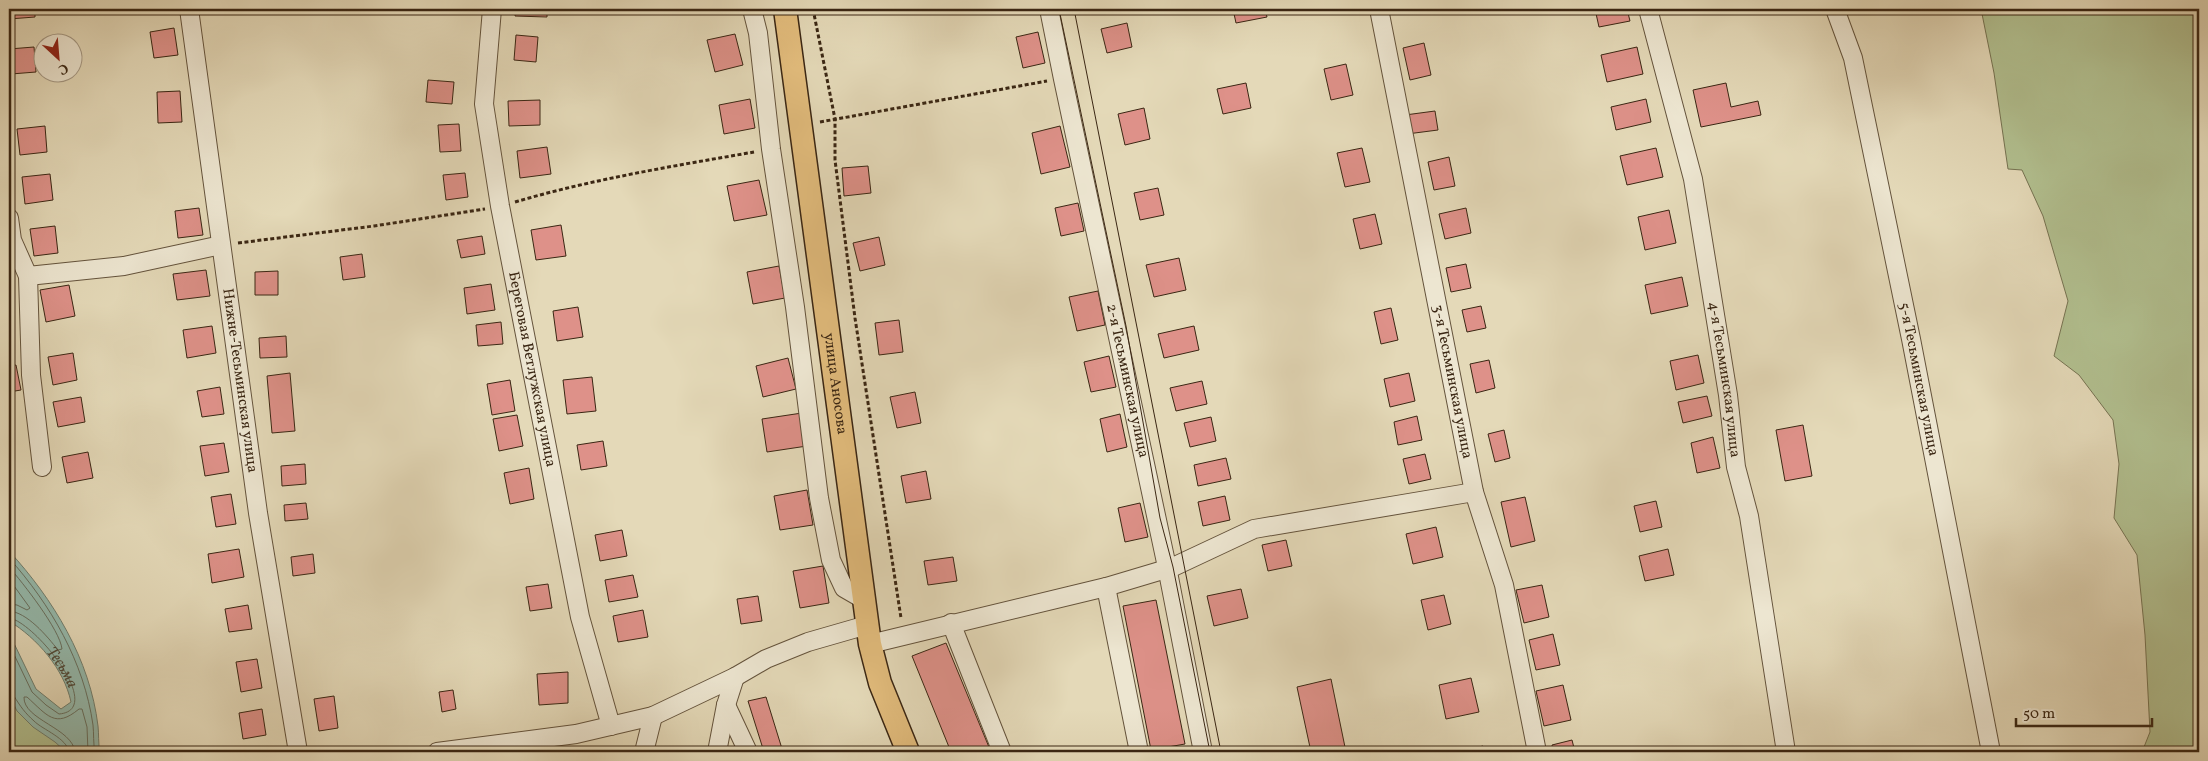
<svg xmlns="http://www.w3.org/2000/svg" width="2208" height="761" viewBox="0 0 2208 761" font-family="Vollkorn,serif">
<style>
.green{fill:#b2c090;stroke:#767352}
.water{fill:#95baad;stroke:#717f6f}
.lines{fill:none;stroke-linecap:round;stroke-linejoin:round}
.shore{stroke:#687060;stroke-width:1}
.building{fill:#de9189;stroke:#3a2613}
.minor-casing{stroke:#64533c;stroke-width:20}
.major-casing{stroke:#3a2613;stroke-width:25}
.path{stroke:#3a2613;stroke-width:3;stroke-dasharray:4 2.5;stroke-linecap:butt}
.minor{stroke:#ede6d1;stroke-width:18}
.major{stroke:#e2bc7c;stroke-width:22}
.tram{stroke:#3a2613;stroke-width:1}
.labels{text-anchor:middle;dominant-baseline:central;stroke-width:4;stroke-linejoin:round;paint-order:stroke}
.street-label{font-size:15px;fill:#3a2613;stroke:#ede6d1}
.water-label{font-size:16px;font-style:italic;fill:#514b3a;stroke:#ede6d1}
</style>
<rect width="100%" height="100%" fill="#e4d9b8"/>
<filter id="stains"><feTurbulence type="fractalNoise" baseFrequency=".004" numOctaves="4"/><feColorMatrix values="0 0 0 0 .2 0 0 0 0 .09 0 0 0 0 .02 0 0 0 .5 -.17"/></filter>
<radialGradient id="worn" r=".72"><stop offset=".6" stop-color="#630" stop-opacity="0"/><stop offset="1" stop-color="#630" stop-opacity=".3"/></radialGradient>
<g class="green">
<polygon points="1981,9 2199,9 2199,721 2197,725 2199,727 2199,752 2142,752 2150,732 2145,635 2137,555 2114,518 2119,464 2113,420 2079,375 2054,356 2068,301 2043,216 2022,170 2008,169 1994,73"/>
<polygon points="9,684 66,752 9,752"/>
</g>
<path class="water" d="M9,551C53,599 90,659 98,726C99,734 98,743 100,752H66L55,742L33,727L17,711L9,695V633L36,689L61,709L71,702C64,669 37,638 9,621Z"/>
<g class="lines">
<g class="shore">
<path d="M9,558C51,605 84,662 93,725C94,734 93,743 95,752"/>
<path d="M9,567C23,583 60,630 62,649L58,650C47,636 27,612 9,611"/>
<polyline points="9,579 30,608 27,610 17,605 9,604"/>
<path id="s1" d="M9,618C33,620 107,710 59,714L46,705L32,692L9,644"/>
<path d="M9,695L14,696C20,706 25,713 34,721C43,730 67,738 69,752"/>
<path d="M75,752C73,728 23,720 24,697H27C47,715 55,729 79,709H82L87,727L88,752"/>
</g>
</g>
<g class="building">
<polygon points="9,9 35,9 35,17 9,19"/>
<polygon points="516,9 547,9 547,17 515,16"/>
<polygon points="1233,9 1265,9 1267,17 1236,23"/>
<polygon points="1595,9 1627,9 1630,21 1599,27"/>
<polygon points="1127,23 1132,47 1107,53 1101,29"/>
<polygon points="174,28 178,55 154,58 150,32"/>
<polygon points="1038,32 1045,63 1023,68 1016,37"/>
<polygon points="735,34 743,65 715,72 707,40"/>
<polygon points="516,35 538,37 536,62 514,60"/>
<polygon points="1424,43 1431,75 1410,80 1403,48"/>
<polygon points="34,47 36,72 11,74 9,49"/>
<polygon points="1637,47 1643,74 1607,82 1601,55"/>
<polygon points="1346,64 1353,95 1331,100 1324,69"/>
<polygon points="428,80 454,82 452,104 426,102"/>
<polygon points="1246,83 1251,108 1223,114 1217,89"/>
<polygon points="1726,83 1731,107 1758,101 1761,115 1701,127 1693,90"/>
<polygon points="180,91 182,122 158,123 157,92"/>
<polygon points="750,99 755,128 724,134 719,105"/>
<polygon points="1646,99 1651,122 1616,130 1611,107"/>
<polygon points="540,100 540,125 509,126 508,101"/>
<polygon points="1144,108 1150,139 1125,145 1118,114"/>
<polygon points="1435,111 1438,130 1407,134 1405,115"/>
<polygon points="459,124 461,151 440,152 438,125"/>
<polygon points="45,126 47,152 20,155 17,129"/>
<polygon points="1060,126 1070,167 1041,174 1032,133"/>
<polygon points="547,147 551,174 520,178 517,151"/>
<polygon points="1362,148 1370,182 1345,187 1337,153"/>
<polygon points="1656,148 1663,177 1627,185 1620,156"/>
<polygon points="1449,157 1455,186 1434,190 1428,162"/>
<polygon points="868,166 871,193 844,196 842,168"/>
<polygon points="465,173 468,197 446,200 443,175"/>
<polygon points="50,174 53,200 25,204 22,177"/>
<polygon points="759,180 767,215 734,221 727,186"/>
<polygon points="1158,188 1164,215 1140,220 1134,193"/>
<polygon points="1078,203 1084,231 1061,236 1055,208"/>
<polygon points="199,208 203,235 178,238 175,211"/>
<polygon points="1466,208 1471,233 1445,239 1439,214"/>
<polygon points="1669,210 1676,243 1645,250 1638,217"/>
<polygon points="1375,214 1382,244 1360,249 1353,219"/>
<polygon points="561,225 566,256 536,260 531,230"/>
<polygon points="55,226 58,253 34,256 30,229"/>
<polygon points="482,236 485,254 461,258 457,240"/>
<polygon points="879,237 885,265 860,271 853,243"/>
<polygon points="362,254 365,277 343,280 340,257"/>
<polygon points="1179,258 1186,290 1154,297 1146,265"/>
<polygon points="1466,264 1471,288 1451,292 1446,268"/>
<polygon points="779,266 785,298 753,304 747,272"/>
<polygon points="206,270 210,296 177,300 173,274"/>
<polygon points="278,271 278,295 255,295 255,272"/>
<polygon points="1682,277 1688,306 1651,314 1645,285"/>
<polygon points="491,284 495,310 467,314 464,288"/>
<polygon points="69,285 75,316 46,322 40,290"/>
<polygon points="1098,291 1105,325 1077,331 1069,297"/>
<polygon points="1481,306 1486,328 1467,332 1462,310"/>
<polygon points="578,307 583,337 557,341 553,311"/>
<polygon points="1391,308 1398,340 1381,344 1374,312"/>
<polygon points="899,320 903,352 879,355 875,323"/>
<polygon points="501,322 503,344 478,346 476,325"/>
<polygon points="212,326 216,353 187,358 183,330"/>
<polygon points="1194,326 1199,350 1164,358 1158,334"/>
<polygon points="286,336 287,357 260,358 259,338"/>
<polygon points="73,353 77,380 53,385 48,357"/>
<polygon points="1698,355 1704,383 1676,390 1670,361"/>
<polygon points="1109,356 1116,387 1091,392 1084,362"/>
<polygon points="788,358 796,389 763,397 756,366"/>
<polygon points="1489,360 1495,388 1476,393 1470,364"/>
<polygon points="16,365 21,390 9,392 9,366"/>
<polygon points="290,373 295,431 272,433 267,376"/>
<polygon points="1409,373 1415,401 1390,407 1384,379"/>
<polygon points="592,377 596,411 567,414 563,380"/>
<polygon points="510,380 515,411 492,415 487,384"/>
<polygon points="1202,381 1207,404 1176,411 1170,388"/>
<polygon points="220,387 224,414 202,417 197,391"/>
<polygon points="915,392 921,423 897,428 890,397"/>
<polygon points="1707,396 1712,416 1683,423 1678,402"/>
<polygon points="81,397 85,422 58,427 53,402"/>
<polygon points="802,413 807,446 767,452 762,419"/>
<polygon points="1120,414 1127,447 1107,452 1100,419"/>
<polygon points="517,415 523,446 499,451 493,419"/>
<polygon points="1417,416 1422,440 1398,445 1394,422"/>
<polygon points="1211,417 1216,441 1190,447 1184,423"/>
<polygon points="1803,425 1812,476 1785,481 1776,430"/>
<polygon points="1504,430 1510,458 1495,462 1488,434"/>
<polygon points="1713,437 1720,468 1697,473 1691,443"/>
<polygon points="603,441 607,466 581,470 577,445"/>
<polygon points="224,443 229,472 205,476 200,446"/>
<polygon points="88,452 93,478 67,483 62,457"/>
<polygon points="1425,454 1431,479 1409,484 1403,459"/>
<polygon points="1226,458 1231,479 1198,486 1194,465"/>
<polygon points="305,464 306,484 282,486 281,466"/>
<polygon points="529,468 534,499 510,504 504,473"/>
<polygon points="926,471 931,499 906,503 901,476"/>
<polygon points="807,490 813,525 780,530 774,496"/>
<polygon points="231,494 236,524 216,527 211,497"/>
<polygon points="1225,496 1230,520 1203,526 1198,502"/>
<polygon points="1525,497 1535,541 1511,547 1501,502"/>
<polygon points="1656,501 1662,527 1640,532 1634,506"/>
<polygon points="306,503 308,519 285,521 284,505"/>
<polygon points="1140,503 1148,537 1125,542 1118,508"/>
<polygon points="1436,527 1443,557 1413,564 1406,534"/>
<polygon points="622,530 627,556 600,561 595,535"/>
<polygon points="1286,540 1292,566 1268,571 1262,545"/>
<polygon points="239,549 244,577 212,583 208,554"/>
<polygon points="1668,549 1674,575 1645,581 1639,556"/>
<polygon points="313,554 315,573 293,576 291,557"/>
<polygon points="953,557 957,581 928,585 924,561"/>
<polygon points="823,566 829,603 800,608 793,571"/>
<polygon points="633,575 638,597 609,602 605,580"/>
<polygon points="548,584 552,608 530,611 526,587"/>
<polygon points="1542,585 1549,617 1524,623 1516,590"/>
<polygon points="1241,589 1248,618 1214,626 1207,596"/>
<polygon points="1444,595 1451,624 1428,630 1421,600"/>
<polygon points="758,596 762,621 741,624 737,599"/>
<polygon points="1156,600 1185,744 1151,750 1123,606"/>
<polygon points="248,605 252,629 229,632 225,609"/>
<polygon points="643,610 648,637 618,642 613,616"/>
<polygon points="1553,634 1560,665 1536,670 1529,640"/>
<polygon points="946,643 991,752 951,752 912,656"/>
<polygon points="257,659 262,688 241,692 236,662"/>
<polygon points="568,672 568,703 539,705 537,674"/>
<polygon points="1471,678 1479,712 1446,719 1439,685"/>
<polygon points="1331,679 1346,752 1311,752 1297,687"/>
<polygon points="1563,685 1571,720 1544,726 1536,691"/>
<polygon points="453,690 456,709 442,712 439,692"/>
<polygon points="334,696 338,728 319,731 314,699"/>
<polygon points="766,697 783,752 764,752 748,701"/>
<polygon points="262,709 266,735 243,739 239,713"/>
<polygon points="1572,740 1575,752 1553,752 1552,745"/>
<polygon points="1483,746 1485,752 1461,752 1460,751"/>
</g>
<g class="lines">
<g class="minor-casing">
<g id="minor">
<path id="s2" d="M189,9L258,513L298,752"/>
<path id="s3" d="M492,9L484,104L500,206L580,617L611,726"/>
<polyline points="752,9 758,33 771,149 795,307 819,498 831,560 844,588 863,599"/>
<path id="s4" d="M1049,9L1063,79L1167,567L1203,752"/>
<path id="s5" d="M1379,9L1474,492L1504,585L1537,752"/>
<path id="s6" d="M1648,9L1693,179L1728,395L1736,467L1749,516L1786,752"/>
<path id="s7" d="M1835,9L1853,58L1911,339L1991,752"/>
<polyline points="9,218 12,240 28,276 31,375 42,467"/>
<polyline points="28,276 124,266 221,245"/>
<polyline points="1106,587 1139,752"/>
<polyline points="951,623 1002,752"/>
<polyline points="870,644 1106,587 1173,567 1254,529 1474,492"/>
<polyline points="726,705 748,752"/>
<polyline points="437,752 576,734 653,716 735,677 766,659 808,642 867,625"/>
<polyline points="644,752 653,716"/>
<polyline points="717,752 726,705 735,677"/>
</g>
</g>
<g class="major-casing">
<g id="major">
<path id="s8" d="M785,9L870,644L880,683L908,752"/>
</g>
</g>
<g class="path">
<polyline points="813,9 835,119 835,160 855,318 901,618"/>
<polyline points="820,122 1047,81"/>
<path d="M515,202C593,179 674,166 754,152"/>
<polyline points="238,243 374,226 485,209"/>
</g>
<use href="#minor" class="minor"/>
<use href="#major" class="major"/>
<g class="tram">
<polyline points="1059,9 1126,326 1160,518 1173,567 1210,752"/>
<polyline points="1074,9 1221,752"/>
</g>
</g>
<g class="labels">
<g class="street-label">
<text stroke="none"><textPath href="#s3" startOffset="365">Береговая Ветлужская улица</textPath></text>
<text stroke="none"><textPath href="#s6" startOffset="379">4-я Тесьминская улица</textPath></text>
<text stroke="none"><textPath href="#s7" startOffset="380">5-я Тесьминская улица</textPath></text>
<text stroke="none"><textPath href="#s4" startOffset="380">2-я Тесьминская улица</textPath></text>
<text stroke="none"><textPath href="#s2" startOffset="375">Нижне-Тесьминская улица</textPath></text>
<text stroke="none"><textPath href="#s5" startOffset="380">3-я Тесьминская улица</textPath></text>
<text stroke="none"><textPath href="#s8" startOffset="378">улица Аносова</textPath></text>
</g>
<g class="water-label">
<text stroke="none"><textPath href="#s1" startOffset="74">Тесьма</textPath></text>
</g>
</g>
<rect width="2208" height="761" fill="none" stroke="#e4d9b8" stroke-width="30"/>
<rect x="10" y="10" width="2188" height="741" fill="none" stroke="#3a2613" stroke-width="2.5"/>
<rect x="15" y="15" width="2178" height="731" fill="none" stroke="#3a2613"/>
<g transform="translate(58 58) rotate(154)"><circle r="24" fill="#ede6d1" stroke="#a59985"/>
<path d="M0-4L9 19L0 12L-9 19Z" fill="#8f2418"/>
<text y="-8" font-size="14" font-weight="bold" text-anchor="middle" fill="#3a2613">С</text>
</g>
<path d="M2016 718v8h136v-8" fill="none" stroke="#3a2613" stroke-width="2.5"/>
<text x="2023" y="718" font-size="15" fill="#3a2613" stroke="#ede6d1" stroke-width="4" paint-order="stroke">50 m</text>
<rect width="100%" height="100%" filter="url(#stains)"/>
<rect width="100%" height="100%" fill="url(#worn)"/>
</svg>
